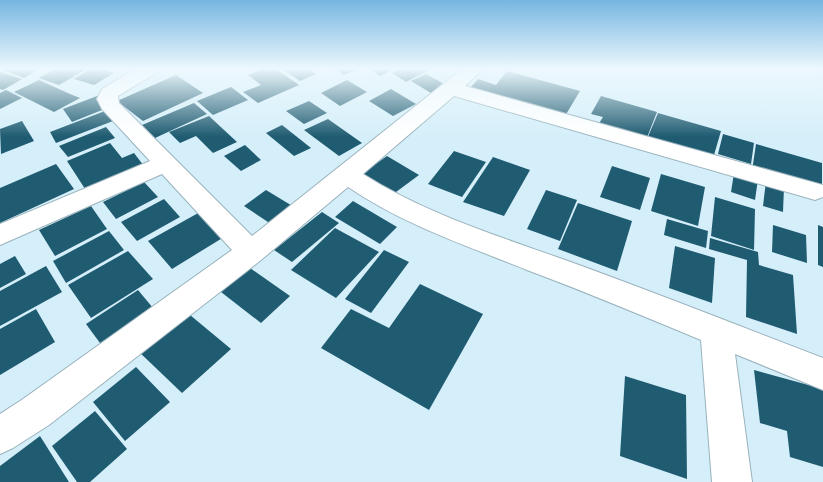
<svg xmlns="http://www.w3.org/2000/svg" width="823" height="482" viewBox="0 0 823 482" font-family="Helvetica,sans-serif">
<style>
.building{fill:#1f5b71}
.lines{fill:none;stroke-linecap:round;stroke-linejoin:round}
.minor-casing{stroke:#99b2bc;stroke-width:2}
.minor{fill:#fff;fill-rule:evenodd}
</style>
<rect width="100%" height="100%" fill="#d5effa"/>
<g class="building">
<polygon points="0,69 39,69 24,78"/>
<polygon points="55,69 87,69 59,85 39,78"/>
<polygon points="90,69 102,69 114,73 94,85 74,79"/>
<polygon points="262,69 276,69 299,85 258,103 243,92 261,85 248,75"/>
<polygon points="282,69 309,69 316,74 300,81"/>
<polygon points="335,69 358,69 344,75"/>
<polygon points="370,69 395,69 380,76"/>
<polygon points="400,69 431,69 406,82 392,73"/>
<polygon points="507,71 580,91 565,116 470,88 478,79 496,85"/>
<polygon points="0,72 22,79 3,90 0,89"/>
<polygon points="426,74 446,85 431,93 411,81"/>
<polygon points="176,75 203,93 143,121 117,101"/>
<polygon points="39,80 70,94 80,98 54,112 14,92"/>
<polygon points="347,80 367,92 340,106 321,93"/>
<polygon points="231,87 248,100 213,115 197,101"/>
<polygon points="391,89 416,104 393,116 369,101"/>
<polygon points="6,90 22,98 0,109 0,93"/>
<polygon points="97,96 107,108 72,122 63,109"/>
<polygon points="601,96 657,112 646,140 598,125 603,117 591,114"/>
<polygon points="309,101 327,113 304,124 286,111"/>
<polygon points="194,103 207,114 155,138 142,125"/>
<polygon points="105,111 113,121 56,143 50,132"/>
<polygon points="658,113 721,131 714,155 682,146 681,149 647,139"/>
<polygon points="209,116 237,142 213,153 196,136 180,143 169,132"/>
<polygon points="328,119 362,143 339,156 304,130"/>
<polygon points="22,121 34,141 1,154 0,129"/>
<polygon points="282,125 311,148 294,156 266,133"/>
<polygon points="106,127 115,138 68,157 59,146"/>
<polygon points="723,134 754,143 751,164 718,154"/>
<polygon points="110,143 122,158 134,153 144,166 87,192 67,161"/>
<polygon points="756,144 822,163 822,193 752,171"/>
<polygon points="245,145 261,160 241,171 224,156"/>
<polygon points="454,151 486,162 462,197 428,184"/>
<polygon points="387,156 419,175 392,195 360,175"/>
<polygon points="493,157 530,170 504,216 463,202"/>
<polygon points="56,164 74,189 0,223 0,188"/>
<polygon points="612,166 650,178 640,210 600,197"/>
<polygon points="734,173 758,179 755,200 731,192"/>
<polygon points="661,174 705,187 698,226 651,211"/>
<polygon points="766,181 784,187 783,212 763,206"/>
<polygon points="144,182 158,197 116,219 103,202"/>
<polygon points="266,190 294,207 271,224 244,206"/>
<polygon points="546,190 577,200 560,241 527,229"/>
<polygon points="715,197 755,209 754,250 711,236"/>
<polygon points="164,199 180,217 137,241 121,222"/>
<polygon points="353,201 397,227 380,244 335,217"/>
<polygon points="578,203 632,221 617,271 558,249"/>
<polygon points="91,206 107,229 55,256 39,230"/>
<polygon points="200,212 224,237 172,269 148,241"/>
<polygon points="322,212 339,223 292,262 274,250"/>
<polygon points="667,219 708,231 706,248 664,235"/>
<polygon points="773,225 806,235 807,263 772,252"/>
<polygon points="818,225 823,227 823,267 818,265"/>
<polygon points="335,228 379,252 336,298 291,270"/>
<polygon points="109,231 124,250 66,283 53,261"/>
<polygon points="710,238 758,252 759,265 793,275 797,334 746,317 747,260 709,249"/>
<polygon points="675,246 715,258 712,303 669,288"/>
<polygon points="384,250 409,262 371,313 345,299"/>
<polygon points="128,251 153,279 91,318 68,285"/>
<polygon points="15,256 26,274 0,288 0,264"/>
<polygon points="46,266 62,292 0,326 0,291"/>
<polygon points="250,268 290,296 261,323 221,292"/>
<polygon points="420,284 483,314 429,410 321,348 351,309 389,328"/>
<polygon points="138,290 153,308 100,343 86,324"/>
<polygon points="36,309 55,342 0,375 0,329"/>
<polygon points="184,310 231,349 182,393 136,349"/>
<polygon points="136,367 170,402 125,441 93,402"/>
<polygon points="754,370 823,389 823,467 790,457 787,431 760,423"/>
<polygon points="625,376 686,395 687,479 620,456"/>
<polygon points="95,411 127,449 90,482 77,482 52,446"/>
<polygon points="40,436 69,482 0,482 0,466"/>
</g>
<g class="lines">
<g class="minor-casing">
<path id="minor" d="M135,69H158L156,73L118,96L119,103L252,236L462,69H483L465,86L823,185V197L815,200L454,96L363,174C429,216 505,238 579,265C661,295 742,327 823,358V390L735,354L752,482H712L701,340C643,316 586,292 527,270C465,245 404,225 348,187L261,260L49,425L13,448L0,454V414L23,399L232,250L162,174L0,245V224L150,161L102,109L97,99L102,89Z"/>
</g>
<use href="#minor" class="minor"/>
</g>
<linearGradient id="sky" x2="0" y2="1"><stop stop-color="#76b6e1"/><stop offset="0.5" stop-color="#ecf8fd"/><stop offset="1" stop-color="#ecf8fd" stop-opacity="0"/></linearGradient>
<rect width="823" height="137" fill="url(#sky)"/>
</svg>
